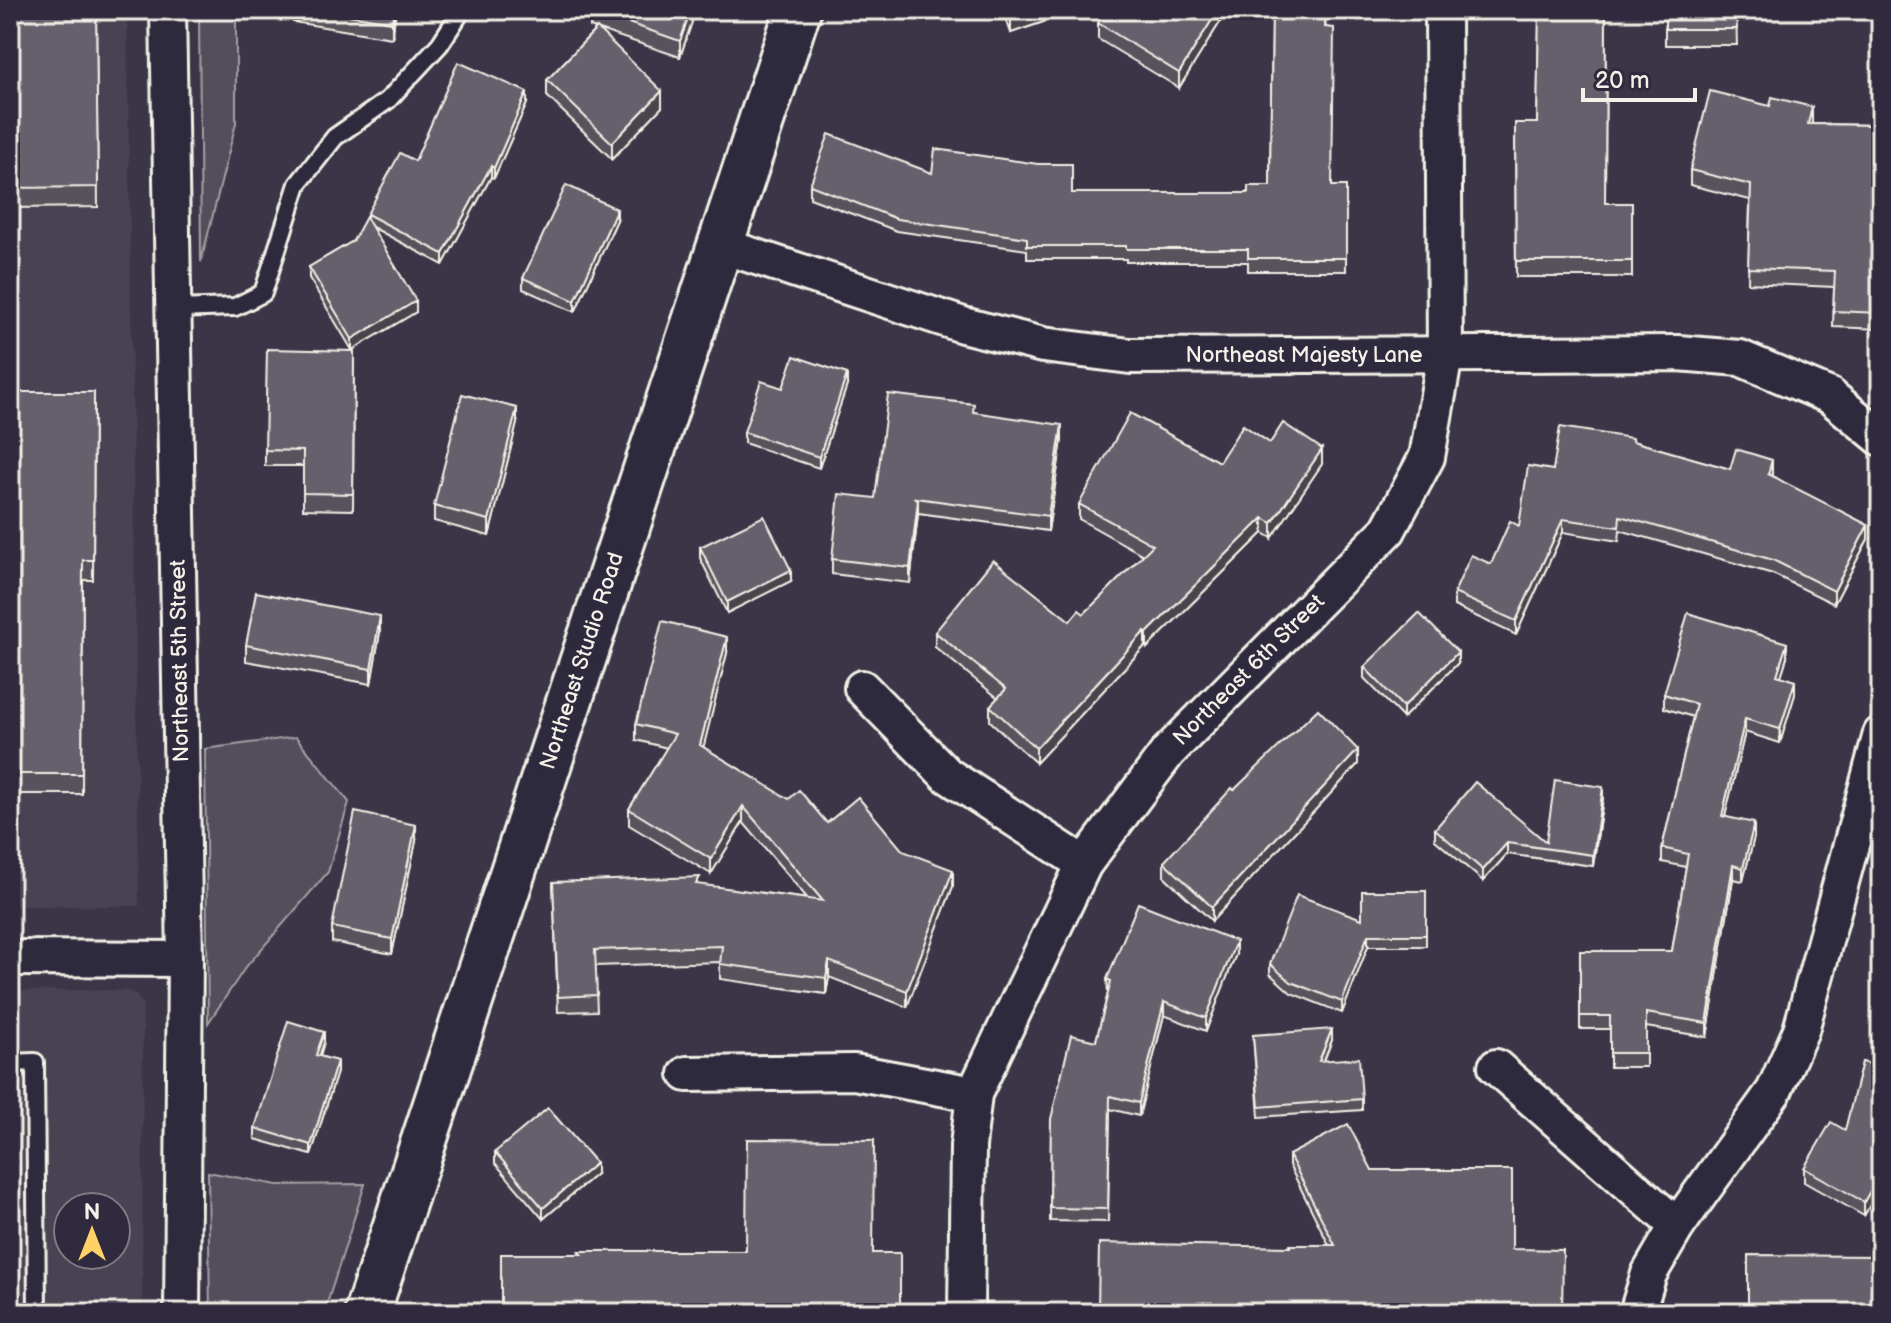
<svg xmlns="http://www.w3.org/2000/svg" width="1891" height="1323" viewBox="0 0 1891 1323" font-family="'Balsamiq Sans',sans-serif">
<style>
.built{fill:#484352;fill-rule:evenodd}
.green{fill:#534e5c;stroke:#a4a0a2;stroke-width:2}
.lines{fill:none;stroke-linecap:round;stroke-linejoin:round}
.lane-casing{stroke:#f4f1e8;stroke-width:22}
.street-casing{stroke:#f4f1e8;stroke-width:40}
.secondary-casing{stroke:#f4f1e8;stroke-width:50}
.lane{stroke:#2f2a3d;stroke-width:16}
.street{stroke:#2f2a3d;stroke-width:34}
.secondary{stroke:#2f2a3d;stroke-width:44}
.wall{fill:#57535d;stroke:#f4f1e8;stroke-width:2}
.shaded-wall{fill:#47444c;stroke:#f4f1e8;stroke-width:2}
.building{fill:#65616c;stroke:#f4f1e8;stroke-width:2}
.labels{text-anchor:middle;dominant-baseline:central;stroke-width:6;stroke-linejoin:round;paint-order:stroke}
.street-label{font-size:22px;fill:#f4f1e8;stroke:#2f2a3d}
</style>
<rect width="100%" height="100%" fill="#3b3647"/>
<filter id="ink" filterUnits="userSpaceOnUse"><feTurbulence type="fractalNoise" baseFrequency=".0125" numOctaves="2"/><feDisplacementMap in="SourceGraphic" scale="16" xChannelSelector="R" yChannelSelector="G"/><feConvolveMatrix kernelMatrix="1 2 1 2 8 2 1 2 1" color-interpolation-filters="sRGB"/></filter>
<g filter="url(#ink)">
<g class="built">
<polygon points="10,10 127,10 139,906 10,906"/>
<path d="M125,990L136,995L143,1004L142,1313H10V991ZM68,1207H116V1255H68Z"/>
</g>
<g class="green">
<polygon points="199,10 236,10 236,123 201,262"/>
<polygon points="296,737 349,802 328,872 245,968 208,1023 205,749"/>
<polygon points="208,1172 277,1185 365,1184 324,1313 210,1313"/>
</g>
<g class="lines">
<g class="lane-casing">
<g id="lane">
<polyline points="175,309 235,307 263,293 298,184 335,137 388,100 440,44 462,10"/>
<polyline points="10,1063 35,1062 37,1313"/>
</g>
</g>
<g class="street-casing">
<g id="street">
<polyline points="168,10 185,959 182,1313"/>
<polyline points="720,245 963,325 1043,345 1130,356 1678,353 1740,358 1830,396 1881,438"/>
<polyline points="862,688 947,775 1084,864"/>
<polyline points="10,958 185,959"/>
<polyline points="1496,1067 1677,1226"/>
<polyline points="687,1074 854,1072 974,1094"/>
<polyline points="966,1313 968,1146 974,1094 1084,864 1168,752 1388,530 1427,457 1445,355 1443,10"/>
<polyline points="1637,1313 1649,1274 1677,1226 1774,1091 1801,1030 1881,734"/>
</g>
</g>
<g class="secondary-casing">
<polyline id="secondary" points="367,1313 798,10"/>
</g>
<use href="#lane" class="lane"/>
<use href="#street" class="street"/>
<use href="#secondary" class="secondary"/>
</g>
<g class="wall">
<polygon points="10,10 96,10 98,207 10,208"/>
<polygon points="293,10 396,10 392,38 293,22"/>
<polygon points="591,10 696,10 680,57 597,29 662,107 612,159 547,96 547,80 596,29 590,27"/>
<polygon points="1003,10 1058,10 1058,17 1011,33"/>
<polygon points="1222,10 1222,19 1179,88 1098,39 1098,23"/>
<polygon points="1267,10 1325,10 1332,186 1346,186 1346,271 1248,271 1248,262 1126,262 1126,259 1027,259 1027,250 897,231 810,198 810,185 932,173 1072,193 1248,193 1270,186 1272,15 1267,15"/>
<polygon points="1514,10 1606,10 1605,203 1632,203 1632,277 1516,277 1515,123 1537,123 1539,18 1514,18"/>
<polygon points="1665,10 1736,10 1737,45 1665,45"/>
<polygon points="527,103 494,178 491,177 443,265 372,227 416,312 352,350 309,278 309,267 353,241 367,220 367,214 415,161"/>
<polygon points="1812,124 1881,125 1881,329 1833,327 1834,287 1748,283 1750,200 1690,185 1690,170"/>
<polygon points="617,220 575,312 523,289 523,278"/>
<polygon points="354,351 353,510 303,509 303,466 265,466 265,450"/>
<polygon points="847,385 819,468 744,443 744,432 783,388"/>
<polygon points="10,392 94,392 93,580 83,580 82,794 10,794"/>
<polygon points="974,412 1062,440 1048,531 918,513 910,583 832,574 832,559 875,498"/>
<polygon points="517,423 489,536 434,521 434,506"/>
<polygon points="1632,441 1730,469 1772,473 1771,476 1868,539 1834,604 1773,574 1620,530 1619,541 1563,532 1516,635 1454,606 1454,593 1491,564 1519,526 1553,470"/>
<polygon points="1270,443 1322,464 1272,538 1263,533 1147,648 1145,646 1036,763 990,721 990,706 998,698 935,647 935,632 1070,621 1084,614 1143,555 1079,519 1079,504 1219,462"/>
<polygon points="700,547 791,581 727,613 700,558"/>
<polygon points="380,632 371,684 246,661 246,645"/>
<polygon points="727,653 703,747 827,823 903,851 953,886 907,1007 829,977 826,994 720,979 720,962 595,966 597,1011 558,1012 553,882 700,885 808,899 743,822 711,874 629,825 629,809 667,748 636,740 636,724"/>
<polygon points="1787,657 1781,676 1795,694 1780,743 1745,732 1725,816 1754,837 1743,881 1733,879 1707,1037 1646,1027 1646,1067 1610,1067 1610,1029 1580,1029 1580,951 1672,951 1686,867 1662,862 1662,848 1693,717 1664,708 1664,694"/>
<polygon points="1458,663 1403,718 1364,678 1364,667"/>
<polygon points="1358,764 1212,921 1164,876 1164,862"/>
<polygon points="1603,798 1593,866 1507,854 1483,881 1435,840 1435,829 1546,842"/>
<polygon points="416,841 392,954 332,942 332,927"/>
<polygon points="1426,891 1426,946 1368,946 1342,1013 1291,993 1270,974 1270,964 1362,919"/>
<polygon points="1236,954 1206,1031 1164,1015 1139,1116 1110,1109 1108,1222 1050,1221 1051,1119 1096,1041 1108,993 1107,979"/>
<polygon points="1253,1035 1332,1040 1324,1061 1362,1099 1362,1110 1259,1117"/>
<polygon points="324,1042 320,1056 337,1072 311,1155 255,1139 255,1128"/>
<polygon points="1881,1061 1881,1185 1864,1216 1804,1182 1804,1168 1845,1130 1880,1066"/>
<polygon points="495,1152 596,1174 543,1219 495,1163"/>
<polygon points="1289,1155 1372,1170 1512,1249 1290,1247 1329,1245 1289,1165"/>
<polygon points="579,1251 873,1253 900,1313 501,1313 501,1254 579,1254"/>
</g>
<g class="shaded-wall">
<polygon points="394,10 396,10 392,38 392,22"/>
<polygon points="691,10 696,10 680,57 680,41"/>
<polygon points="1039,10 1058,10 1058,17 1011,33 1011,19"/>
<polygon points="1218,10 1222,10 1222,19 1179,88 1179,73"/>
<polygon points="662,91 662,107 612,159 612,143"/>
<polygon points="527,92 527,103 494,178 494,168"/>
<polygon points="1812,107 1812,123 1808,140 1808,124"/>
<polygon points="491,166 491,177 443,265 443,254"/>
<polygon points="617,209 617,220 575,312 575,301"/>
<polygon points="416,301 416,312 352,350 352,339"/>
<polygon points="847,374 847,385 819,468 819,457"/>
<polygon points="517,408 517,423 489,536 489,520"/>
<polygon points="1062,425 1062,440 1048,531 1048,516"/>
<polygon points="1322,449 1322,464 1272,538 1272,523"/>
<polygon points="1772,460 1772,473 1768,488 1768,474"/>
<polygon points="918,500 918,515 910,583 910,568"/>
<polygon points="1263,518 1263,533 1147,648 1147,633"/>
<polygon points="1563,519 1563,532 1516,635 1516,621"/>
<polygon points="1868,525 1868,539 1834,604 1834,591"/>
<polygon points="791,570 791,581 727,613 727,602"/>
<polygon points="380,616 380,632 371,684 371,669"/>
<polygon points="1145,631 1145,646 1036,763 1036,748"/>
<polygon points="727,637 727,653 700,761 700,745"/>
<polygon points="1787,643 1787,657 1777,689 1777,675"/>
<polygon points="1458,652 1458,663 1403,718 1403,707"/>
<polygon points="1795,681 1795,694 1780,743 1780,729"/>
<polygon points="1745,719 1745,732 1722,829 1722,816"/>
<polygon points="1358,750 1358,764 1212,921 1212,907"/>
<polygon points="1603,787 1603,798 1593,866 1593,855"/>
<polygon points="743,806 743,822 711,874 711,859"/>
<polygon points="1754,823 1754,837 1743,881 1743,868"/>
<polygon points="416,825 416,841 392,954 392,939"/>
<polygon points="1507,843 1507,854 1483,881 1483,870"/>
<polygon points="1733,865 1733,879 1707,1037 1707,1023"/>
<polygon points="953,870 953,886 907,1007 907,991"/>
<polygon points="1368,935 1368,946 1342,1013 1342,1002"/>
<polygon points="1236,941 1236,954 1206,1031 1206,1018"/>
<polygon points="829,961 829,977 826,994 826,978"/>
<polygon points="1164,1002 1164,1015 1139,1116 1139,1103"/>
<polygon points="1332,1029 1332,1040 1319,1072 1319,1061"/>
<polygon points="324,1032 324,1042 316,1066 316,1055"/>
<polygon points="337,1061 337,1072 311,1155 311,1145"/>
<polygon points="596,1163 596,1174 543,1219 543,1208"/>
<polygon points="1881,1171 1881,1185 1864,1216 1864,1202"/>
</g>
<g class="building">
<polygon points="10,10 96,10 98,187 10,188"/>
<polygon points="318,10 394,10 392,22"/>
<polygon points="591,10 691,10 680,41"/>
<polygon points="1007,10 1039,10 1011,19"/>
<polygon points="1106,10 1218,10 1179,73 1098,23"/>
<polygon points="1272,10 1325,10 1325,27 1334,28 1332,186 1346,186 1346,258 1248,258 1248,249 1126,249 1126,246 1027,246 1027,238 897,219 810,185 829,134 932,173 935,149 1038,164 1072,164 1072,193 1248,193 1248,186 1270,186"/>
<polygon points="1539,10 1606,10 1605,203 1632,203 1632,261 1516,261 1515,123 1537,123"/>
<polygon points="1665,10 1736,10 1737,29 1665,29"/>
<polygon points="597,28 662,91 612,143 547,80"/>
<polygon points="458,62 527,92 494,168 491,166 443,254 367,214 400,153 415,161"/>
<polygon points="1710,91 1770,106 1772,97 1812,107 1808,124 1881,125 1881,313 1833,311 1835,271 1748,268 1751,185 1690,170"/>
<polygon points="566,185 617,209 575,301 523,278"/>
<polygon points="366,217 416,301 352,339 309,267 353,241"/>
<polygon points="267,349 354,351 353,494 303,493 303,451 265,450"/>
<polygon points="794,356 847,374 819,457 744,432 761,381 783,388"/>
<polygon points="10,392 94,392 93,560 83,560 82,774 10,774"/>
<polygon points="462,394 517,408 489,520 434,506"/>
<polygon points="888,394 974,404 973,412 1062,425 1048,516 916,498 918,500 910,568 832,559 839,494 875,498"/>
<polygon points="1130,413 1219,462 1243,425 1270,443 1283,423 1322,449 1272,523 1263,518 1147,633 1145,631 1036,748 990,706 1006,689 935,632 993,560 1070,621 1079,610 1084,614 1153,545 1079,504"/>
<polygon points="1560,427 1632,438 1632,441 1730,469 1736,449 1772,460 1768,474 1868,525 1834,591 1773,560 1620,516 1619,527 1563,519 1516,621 1454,593 1471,555 1491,564 1510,521 1519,526 1528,466 1553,470"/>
<polygon points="764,516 791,570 727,602 700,547"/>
<polygon points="256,592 380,616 371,669 246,645"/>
<polygon points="1419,613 1458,652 1403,707 1364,667"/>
<polygon points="1688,613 1787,643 1777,675 1795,681 1780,729 1745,719 1722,816 1754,823 1743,868 1733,865 1707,1023 1646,1013 1646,1053 1610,1053 1610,1016 1580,1016 1580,951 1672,951 1688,854 1662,848 1696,704 1664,694"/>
<polygon points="662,621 727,637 700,745 789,799 799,790 827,823 858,797 903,851 953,870 907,991 829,961 826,978 720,964 722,946 595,950 597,995 558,997 553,882 700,877 696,884 823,901 743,806 711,859 629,809 675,734 636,724"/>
<polygon points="1318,709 1358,750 1212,907 1164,862 1232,788 1234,790"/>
<polygon points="1555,780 1603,787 1593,855 1507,843 1483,870 1435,829 1475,782 1546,842"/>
<polygon points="355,812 416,825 392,939 332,927"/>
<polygon points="1362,891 1426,891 1426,935 1368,935 1342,1002 1291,982 1270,964 1297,895 1362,919"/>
<polygon points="1138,903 1236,941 1206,1018 1164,1002 1139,1103 1110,1096 1108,1209 1050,1208 1051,1119 1071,1035 1096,1041 1111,981 1107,979"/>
<polygon points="288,1021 324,1032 316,1055 337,1061 311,1145 255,1128"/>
<polygon points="1332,1029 1319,1061 1359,1058 1362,1099 1259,1107 1253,1035"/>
<polygon points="1881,1061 1881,1171 1864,1202 1804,1168 1831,1122 1845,1130 1862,1062 1880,1066"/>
<polygon points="548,1108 596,1163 543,1208 495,1152"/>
<polygon points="1348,1124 1372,1170 1512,1170 1512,1249 1563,1250 1562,1313 1098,1313 1099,1243 1290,1247 1290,1245 1335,1245 1289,1155"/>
<polygon points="747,1139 874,1140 873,1253 900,1253 900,1313 519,1313 519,1307 501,1307 501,1254 582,1254 579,1251 746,1251"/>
<polygon points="1748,1255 1881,1256 1881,1313 1748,1313"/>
</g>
</g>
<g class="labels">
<g class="street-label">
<text x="1304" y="355">Northeast Majesty Lane</text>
<text transform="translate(180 661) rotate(-91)">Northeast 5th Street</text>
<text transform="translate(582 661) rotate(-72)">Northeast Studio Road</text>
<text transform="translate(1249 670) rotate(-45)">Northeast 6th Street</text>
</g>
</g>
<rect width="1891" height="1323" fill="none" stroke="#2f2a3d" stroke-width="40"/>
<rect x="20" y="20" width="1851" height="1283" fill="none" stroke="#f4f1e8" stroke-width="3" filter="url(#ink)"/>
<g transform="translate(92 1231)"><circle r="38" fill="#2f2a3d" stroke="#7e7a81" stroke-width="2"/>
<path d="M0-6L14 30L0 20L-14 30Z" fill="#ffd166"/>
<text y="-12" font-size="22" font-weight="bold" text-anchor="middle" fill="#f4f1e8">N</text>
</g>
<path d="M1583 88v12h112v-12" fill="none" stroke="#f4f1e8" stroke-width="4"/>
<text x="1595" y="88" font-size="24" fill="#f4f1e8" stroke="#2f2a3d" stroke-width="6" paint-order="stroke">20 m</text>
</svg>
